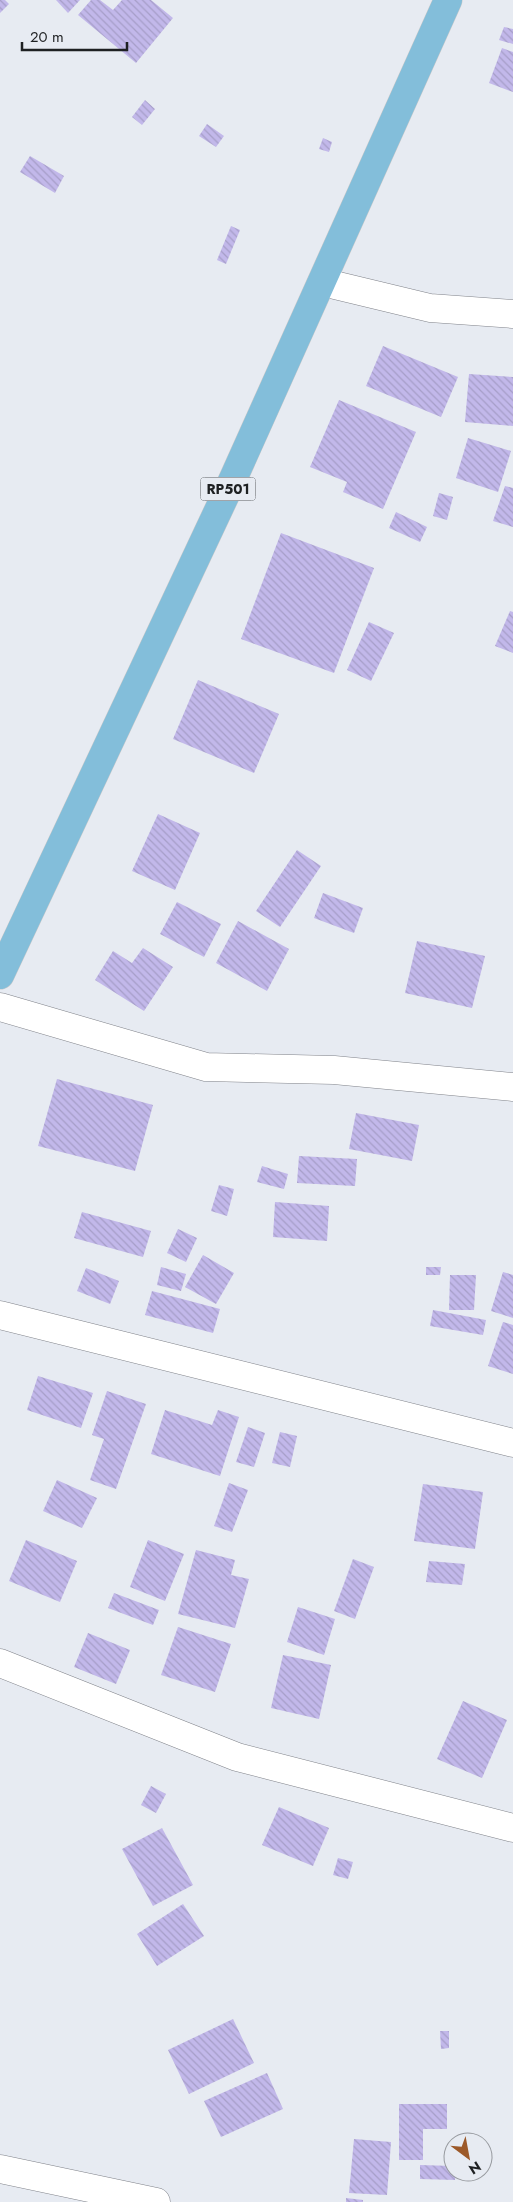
<svg xmlns="http://www.w3.org/2000/svg" width="513" height="2202" viewBox="0 0 513 2202" font-family="Jost,sans-serif">
<style>
.building{fill:url(#building-back-hatch)}
.lines{fill:none;stroke-linecap:round;stroke-linejoin:round}
.minor-casing{stroke:#80838a;stroke-width:29}
.primary-casing{stroke:#c9c9ca;stroke-width:29}
.minor{stroke:#fff;stroke-width:28}
.primary{stroke:#83beda;stroke-width:28}
.labels{text-anchor:middle;dominant-baseline:central;stroke-width:4;stroke-linejoin:round;paint-order:stroke}
.shield{fill:#e7ebf2;stroke:#5a5d60;stroke-width:1}
.shield-label{font-size:14px;font-weight:bold;fill:#1e2022}
</style>
<defs>
<pattern id="building-back-hatch" width="6" height="6" patternUnits="userSpaceOnUse" patternTransform="scale(1.25)"><rect width="6" height="6" fill="#c2b8ea"/><path d="M-1 5l2 2M0 0l6 6M5-1l2 2" fill="none" stroke="#a69ec8"/></pattern>
</defs>
<rect width="100%" height="100%" fill="#e7ebf2"/>
<g class="building">
<polygon points="0,0 5,0 9,4 0,13"/>
<polygon points="56,0 80,0 68,13"/>
<polygon points="91,0 100,0 113,10 122,0 151,0 173,18 136,63 78,15"/>
<polygon points="504,27 513,29 513,44 499,40"/>
<polygon points="502,48 513,52 513,92 489,83"/>
<polygon points="145,100 155,109 142,125 132,117"/>
<polygon points="207,124 224,136 216,147 199,136"/>
<polygon points="323,138 332,142 329,152 319,149"/>
<polygon points="30,156 64,176 55,193 20,172"/>
<polygon points="231,226 240,230 226,264 217,260"/>
<polygon points="383,346 458,377 441,417 366,386"/>
<polygon points="469,374 513,377 513,426 465,422"/>
<polygon points="339,400 416,432 383,509 343,492 347,482 310,467"/>
<polygon points="468,438 511,451 498,492 456,478"/>
<polygon points="505,486 513,488 513,527 493,521"/>
<polygon points="439,493 453,497 447,520 433,516"/>
<polygon points="396,512 427,527 420,542 389,528"/>
<polygon points="281,533 374,568 334,673 241,639"/>
<polygon points="510,611 513,612 513,653 495,646"/>
<polygon points="369,622 394,633 371,681 347,670"/>
<polygon points="198,680 279,714 254,773 173,739"/>
<polygon points="158,814 200,833 175,890 132,871"/>
<polygon points="297,850 321,866 280,927 256,911"/>
<polygon points="323,893 363,908 354,933 314,918"/>
<polygon points="177,902 221,924 204,957 160,934"/>
<polygon points="238,921 289,949 267,991 216,963"/>
<polygon points="417,941 485,956 472,1008 405,993"/>
<polygon points="143,948 173,967 144,1011 95,980 113,951 132,963"/>
<polygon points="57,1079 153,1105 135,1171 38,1146"/>
<polygon points="356,1113 419,1125 412,1161 349,1149"/>
<polygon points="299,1156 357,1159 355,1186 297,1183"/>
<polygon points="262,1166 288,1174 284,1189 257,1182"/>
<polygon points="219,1185 234,1189 227,1216 211,1211"/>
<polygon points="275,1202 329,1206 327,1241 273,1237"/>
<polygon points="82,1212 151,1231 143,1257 74,1238"/>
<polygon points="178,1229 197,1238 186,1262 167,1253"/>
<polygon points="203,1255 234,1273 216,1304 185,1287"/>
<polygon points="161,1267 186,1274 181,1291 157,1285"/>
<polygon points="426,1267 441,1267 440,1275 426,1275"/>
<polygon points="86,1268 119,1281 110,1304 77,1291"/>
<polygon points="503,1272 513,1275 513,1318 491,1311"/>
<polygon points="450,1275 476,1275 474,1310 449,1310"/>
<polygon points="152,1291 220,1309 213,1333 145,1315"/>
<polygon points="433,1310 486,1320 483,1335 430,1326"/>
<polygon points="503,1322 513,1325 513,1374 488,1366"/>
<polygon points="38,1376 93,1393 81,1428 27,1410"/>
<polygon points="107,1391 146,1404 116,1489 90,1480 104,1439 92,1435"/>
<polygon points="165,1410 212,1425 218,1410 239,1417 220,1476 151,1454"/>
<polygon points="248,1427 265,1433 254,1467 236,1462"/>
<polygon points="280,1432 297,1436 290,1467 272,1463"/>
<polygon points="57,1480 97,1498 82,1528 43,1511"/>
<polygon points="229,1483 248,1490 232,1532 214,1526"/>
<polygon points="423,1484 483,1492 475,1549 414,1541"/>
<polygon points="26,1540 77,1561 60,1602 9,1581"/>
<polygon points="148,1540 184,1554 165,1601 130,1587"/>
<polygon points="196,1550 235,1560 231,1575 249,1579 235,1628 178,1614"/>
<polygon points="353,1559 374,1567 355,1619 334,1611"/>
<polygon points="429,1561 465,1564 462,1585 426,1582"/>
<polygon points="114,1593 159,1610 153,1625 108,1608"/>
<polygon points="298,1607 335,1619 324,1655 287,1642"/>
<polygon points="178,1627 231,1644 215,1692 161,1675"/>
<polygon points="88,1633 130,1650 116,1684 74,1667"/>
<polygon points="283,1655 331,1665 319,1719 271,1708"/>
<polygon points="463,1701 507,1720 482,1778 437,1759"/>
<polygon points="151,1786 166,1794 156,1813 141,1805"/>
<polygon points="279,1807 329,1828 313,1866 262,1845"/>
<polygon points="162,1828 193,1885 153,1906 122,1849"/>
<polygon points="338,1858 353,1862 348,1879 333,1875"/>
<polygon points="183,1904 204,1936 157,1966 137,1934"/>
<polygon points="233,2019 254,2063 189,2094 168,2050"/>
<polygon points="440,2031 449,2031 449,2048 441,2049"/>
<polygon points="267,2073 283,2109 221,2137 204,2101"/>
<polygon points="399,2104 447,2104 447,2129 423,2129 423,2160 399,2160"/>
<polygon points="354,2139 391,2142 387,2195 349,2193"/>
<polygon points="420,2165 453,2166 453,2172 456,2172 455,2180 420,2179"/>
<polygon points="346,2198 363,2200 363,2202 346,2202"/>
</g>
<g class="lines">
<g class="minor-casing">
<g id="minor">
<polyline points="322,282 430,308 513,314"/>
<polyline points="0,1007 206,1067 334,1070 513,1087"/>
<polyline points="0,1315 513,1443"/>
<polyline points="0,1663 237,1757 513,1828"/>
<polyline points="0,2169 156,2202"/>
</g>
</g>
<g class="primary-casing">
<polyline id="primary" points="0,975 233,479 448,0"/>
</g>
<use href="#minor" class="minor"/>
<use href="#primary" class="primary"/>
</g>
<g class="labels">
<rect class="shield" x="200.5" y="477.5" width="55" height="23" rx="4"/>
<g class="shield-label">
<text x="228" y="489">RP501</text>
</g>
</g>
<g transform="translate(468 2157) rotate(148)"><circle r="24" fill="#e7ebf2" stroke="#979a9f"/>
<path d="M0-4L9 19L0 12L-9 19Z" fill="#9c5929"/>
<text y="-8" font-size="14" font-weight="bold" text-anchor="middle" fill="#1e2022">N</text>
</g>
<path d="M22 42v8h105v-8" fill="none" stroke="#1e2022" stroke-width="2.5"/>
<text x="30" y="42" font-size="15" fill="#1e2022" stroke="#e7ebf2" stroke-width="4" paint-order="stroke">20 m</text>
</svg>
